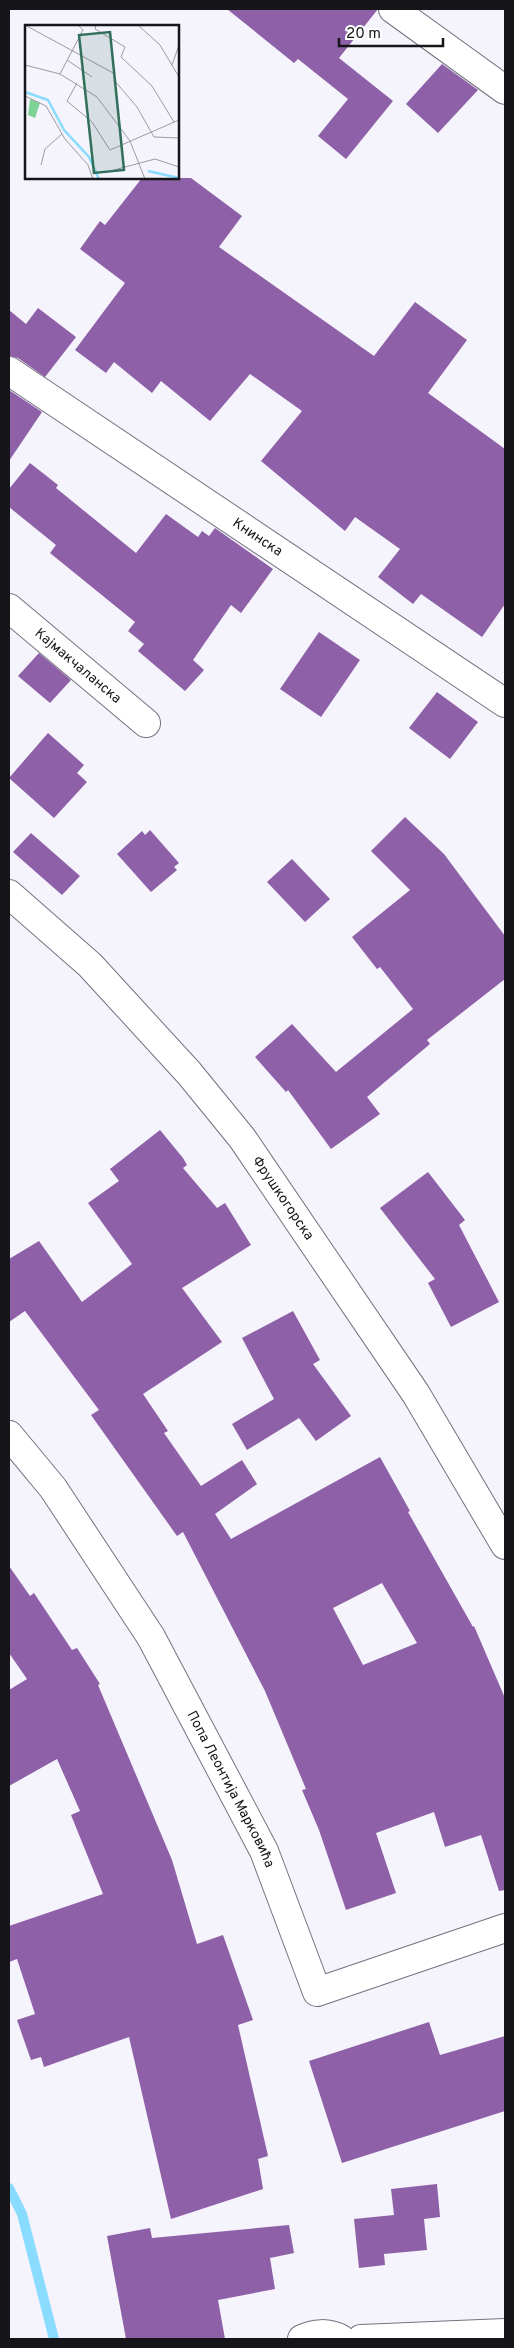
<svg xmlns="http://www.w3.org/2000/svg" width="514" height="2348" viewBox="0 0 514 2348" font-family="Overpass,sans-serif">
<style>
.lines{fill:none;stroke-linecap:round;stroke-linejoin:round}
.stream{stroke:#8adcfe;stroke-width:10}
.building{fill:#8e60a7;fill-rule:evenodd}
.street-casing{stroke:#757280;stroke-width:30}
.street{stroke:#fff;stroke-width:28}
.labels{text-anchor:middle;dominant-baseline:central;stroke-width:4;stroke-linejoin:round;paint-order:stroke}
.street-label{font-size:14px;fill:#16151a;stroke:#fff}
.inset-river{fill:none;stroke:#8adcfe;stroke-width:2.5}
.inset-road{fill:none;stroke:#9c9aa2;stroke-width:1}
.view{fill:#32705c;fill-opacity:0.15;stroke:#32705c;stroke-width:2.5}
.inset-edge{fill:none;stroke:#16151a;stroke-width:2.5}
</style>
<rect width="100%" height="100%" fill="#f5f3fc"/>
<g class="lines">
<polyline class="stream" points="9,2188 22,2214 54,2339"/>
</g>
<g class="building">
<polygon points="227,9 378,9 339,58 393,101 346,159 318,136 348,99 298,59 294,63"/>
<polygon points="442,64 478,90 438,133 406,104"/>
<polygon points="142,178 191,178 242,216 219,247 374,356 415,302 467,340 428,393 505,449 505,604 482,637 421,594 413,604 378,577 400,549 355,517 345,531 261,461 302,411 250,374 210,421 161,381 152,393 114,362 106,373 75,350 125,283 80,249 100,221 105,225"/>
<polygon points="38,308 76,337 45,377 18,358 9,356 9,310 26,324"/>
<polygon points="9,390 42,412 9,461"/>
<polygon points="30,463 58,485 56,488 136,553 166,514 198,537 202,531 209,536 215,528 273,569 241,613 231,605 193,660 204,670 185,691 138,651 144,644 128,631 135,622 50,553 56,545 9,507 9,489"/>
<polygon points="319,632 360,660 321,717 280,689"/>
<polygon points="39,653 71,680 50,703 18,676"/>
<polygon points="437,692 478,722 450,759 409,728"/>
<polygon points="48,733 84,765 77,773 87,782 54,818 9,778"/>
<polygon points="405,817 444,854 505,936 505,979 427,1040 430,1044 367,1097 380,1114 331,1149 288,1090 286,1092 255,1057 292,1024 336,1072 413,1009 380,967 377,969 352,937 410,890 371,851"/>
<polygon points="150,830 179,863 174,867 177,870 151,892 117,854 142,831 145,835"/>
<polygon points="31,833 80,876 62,895 13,852"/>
<polygon points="292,859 330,899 305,922 267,882"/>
<path d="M160,1130L183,1158L187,1165L183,1168L217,1208L225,1203L251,1245L182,1288L222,1342L143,1394L168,1431L164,1433L201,1486L242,1460L257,1484L215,1514L231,1539L380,1457L410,1511L408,1512L473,1627L474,1626L505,1698V1890L499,1891L481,1835L445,1847L434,1812L376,1833L396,1893L346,1910L319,1830L302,1790L306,1789L265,1691L183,1532L177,1536L91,1415L99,1410L25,1311L9,1322V1259L39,1241L82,1302L132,1264L88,1203L119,1181L110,1169ZM382,1583L417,1643L363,1665L333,1608Z"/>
<polygon points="428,1172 465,1220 459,1225 499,1302 451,1327 428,1283 435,1279 380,1208"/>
<polygon points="293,1311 320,1360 313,1364 351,1416 316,1441 299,1418 247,1450 232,1424 274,1399 242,1338"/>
<polygon points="9,1566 30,1596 34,1593 72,1650 77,1648 100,1684 98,1685 172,1860 197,1944 223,1935 253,2020 238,2025 268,2156 258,2159 263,2189 171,2219 129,2037 44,2067 41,2057 31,2060 17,2020 35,2014 17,1959 9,1962 9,1926 103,1894 71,1815 80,1811 57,1759 9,1786 9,1690 27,1679 9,1653"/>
<polygon points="429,2022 440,2055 505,2036 505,2111 342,2163 309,2061"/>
<polygon points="437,2184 440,2217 424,2219 427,2250 384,2254 385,2265 359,2268 354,2219 394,2215 391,2189"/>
<polygon points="289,2225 294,2253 270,2258 275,2289 218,2300 225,2339 126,2339 107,2236 150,2228 152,2238"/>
</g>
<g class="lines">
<g class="street-casing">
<g id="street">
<polyline points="393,9 505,90"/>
<path id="s1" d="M9,371L505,703"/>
<path id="s2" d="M9,608L146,723"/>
<path id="s3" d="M9,894L90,965L189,1073L242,1138L416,1394L505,1545"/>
<path id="s4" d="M9,1435L53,1488L151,1637L264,1851L317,1992L505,1928"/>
<path d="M302,2339C314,2333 328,2332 341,2339"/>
<polyline points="361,2339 505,2333"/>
</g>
</g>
<use href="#street" class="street"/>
</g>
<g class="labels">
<g class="street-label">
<text stroke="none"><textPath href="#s1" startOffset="299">Книнска</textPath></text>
<text stroke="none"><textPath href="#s2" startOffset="90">Кајмакчаланска</textPath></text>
<text stroke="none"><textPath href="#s3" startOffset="411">Фрушкогорска</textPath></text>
<text stroke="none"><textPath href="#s4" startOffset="419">Попа Леонтија Марковића</textPath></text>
</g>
</g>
<g transform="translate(25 25)">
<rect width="154" height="154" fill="#f5f3fc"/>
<path d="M5,74L15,78L10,93L3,90Z" fill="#7fd296"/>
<path class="inset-river" d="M0,67L23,75L39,105L64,132L74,154M123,146L154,153"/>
<path class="inset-road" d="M0,0L90,49M71,0L70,4L100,22L96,32L127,61L149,97M113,0L135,20L154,52M42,35L67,52M0,40L35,49L72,72L105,116L120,154M147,40L154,20M35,49L58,5L53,0M89,55L112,82L129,112L154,113M52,58L42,76L67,97L85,125L154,95M0,71L21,81L40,114L63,140L68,154M16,140L20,124L37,109M89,145L130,134L154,142"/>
<path class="view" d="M85,7L99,145L69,148L54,10Z"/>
<rect width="154" height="154" class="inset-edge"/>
</g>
<rect width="514" height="2348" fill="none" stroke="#16151a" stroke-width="20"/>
<path d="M339 38v8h104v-8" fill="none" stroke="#16151a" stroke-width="2.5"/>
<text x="346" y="38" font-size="15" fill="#16151a" stroke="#ffffff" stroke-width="4" paint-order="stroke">20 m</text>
</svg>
